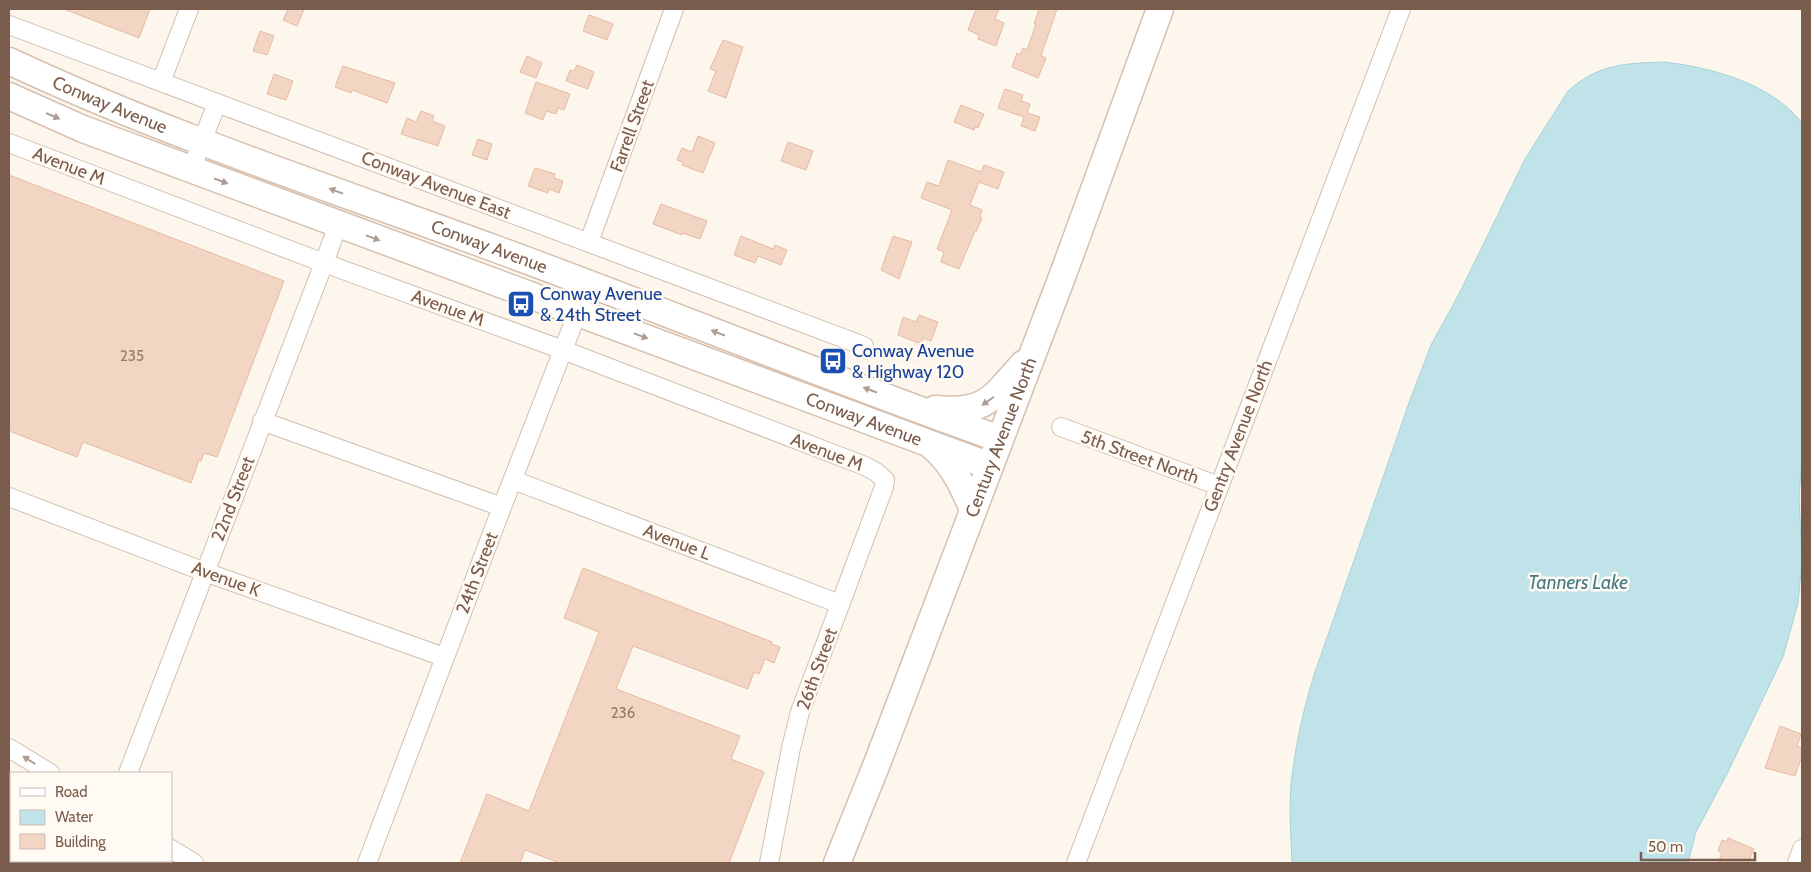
<svg xmlns="http://www.w3.org/2000/svg" width="1811" height="872" viewBox="0 0 1811 872" font-family="Cabin,sans-serif">
<style>
.water{fill:#bfe3e8;stroke:#a5d3da}
.building{fill:#f3d5c3;stroke:#e6bba3}
.lines{fill:none;stroke-linecap:round;stroke-linejoin:round}
.street-casing{stroke:#d1beb0;stroke-width:20}
.secondary-casing{stroke:#d6c0b0;stroke-width:29}
.street{stroke:#fff;stroke-width:18}
.secondary{stroke:#fff;stroke-width:26}
.oneway{fill:#af9d94}
.labels{text-anchor:middle;dominant-baseline:central;stroke-width:5;stroke-linejoin:round;paint-order:stroke}
.number-label{font-size:15px;fill:#987a6a}
.street-label{font-size:18px;fill:#7a5c4d;stroke:#fffaf3}
.transit-label{font-size:18px;fill:#164399;stroke:#fffaf3;text-anchor:start}
.water-label{font-size:19px;font-style:italic;fill:#437c86;stroke:#fffaf3}
</style>
<rect width="100%" height="100%" fill="#fdf6ec"/>
<path class="water" d="M1665,62C1712,68 1771,83 1802,123V457L1799,496L1802,561L1798,603L1783,657L1728,772L1696,832L1688,863H1292C1291,837 1289,811 1291,785C1295,747 1303,711 1314,675L1410,400L1431,345L1459,294L1525,159L1568,91C1598,64 1626,63 1665,62Z"/>
<g class="building">
<polygon points="64,9 150,9 139,38"/>
<polygon points="288,9 304,9 297,26 283,20"/>
<polygon points="976,9 999,9 995,19 1004,23 996,46 978,39 979,35 968,30"/>
<polygon points="1039,9 1057,9 1041,56 1046,58 1038,78 1012,67 1017,53 1020,55 1023,48 1027,50 1036,24 1034,24"/>
<polygon points="589,15 613,24 607,40 583,31"/>
<polygon points="260,31 274,36 267,55 253,51"/>
<polygon points="723,40 743,47 726,98 708,91 716,71 710,69"/>
<polygon points="527,56 542,63 536,78 520,72"/>
<polygon points="577,65 594,72 588,89 566,81 570,70 574,71"/>
<polygon points="343,66 395,83 387,103 352,90 351,93 335,87"/>
<polygon points="274,74 293,81 286,100 267,94"/>
<polygon points="536,82 570,94 564,110 558,108 556,114 546,111 543,120 525,113"/>
<polygon points="1005,89 1023,95 1021,101 1030,104 1027,113 1040,117 1035,131 1021,126 1024,117 998,108"/>
<polygon points="961,105 984,114 978,128 975,127 974,130 954,122"/>
<polygon points="421,111 434,116 432,121 445,126 438,146 401,134 407,118 416,122"/>
<polygon points="698,136 715,143 703,173 682,165 683,162 677,160 682,148 692,152"/>
<polygon points="478,139 492,144 487,160 472,155"/>
<polygon points="788,142 813,151 806,170 781,161"/>
<polygon points="948,160 981,172 984,165 1004,172 998,189 979,182 970,205 982,210 980,217 982,218 976,232 975,231 959,269 941,262 944,252 937,249 952,210 921,198 927,182 939,186"/>
<polygon points="535,168 555,174 554,178 563,181 559,193 549,189 548,193 528,186"/>
<polygon points="9,175 284,281 217,457 204,453 201,461 199,460 191,483 83,442 77,457 9,431"/>
<polygon points="661,204 707,221 700,239 683,233 682,235 653,224"/>
<polygon points="741,236 773,249 775,245 787,250 781,265 758,256 755,263 734,255"/>
<polygon points="893,236 912,242 899,279 881,270"/>
<polygon points="919,315 938,322 931,341 923,338 921,344 898,335 903,317 916,322"/>
<polygon points="583,568 772,642 771,644 780,647 774,663 765,659 759,674 754,672 748,689 633,646 616,689 740,736 731,759 764,772 729,863 560,863 525,850 520,863 460,863 487,794 529,811 599,632 564,618"/>
<polygon points="1780,726 1801,734 1797,746 1802,748 1802,756 1795,776 1765,768"/>
<polygon points="1728,838 1754,849 1748,863 1718,863 1722,853 1718,851 1722,840 1727,842"/>
</g>
<g class="lines">
<g class="street-casing">
<g id="street">
<polyline points="9,25 864,346"/>
<polyline points="161,82 189,9"/>
<polyline points="9,143 324,263 563,350 865,466 876,472 885,480 884,487 800,712 791,748 769,863"/>
<polyline points="191,170 217,103"/>
<polyline points="589,242 674,9"/>
<polyline points="262,421 502,507"/>
<polyline points="1061,427 1219,486"/>
<polyline points="513,480 840,604"/>
<polyline points="9,497 205,572 444,657"/>
<polyline points="9,748 50,773"/>
<polyline points="128,773 324,263 338,225"/>
<polyline points="171,849 194,863"/>
<polyline points="84,863 85,861"/>
<polyline points="116,863 122,861"/>
<polyline points="367,863 502,507 589,283"/>
<polyline points="1076,863 1401,9"/>
<polyline points="1797,863 1802,849"/>
</g>
</g>
<g class="secondary-casing">
<g id="secondary">
<path id="s1" d="M9,61C167,135 333,189 496,249C665,311 831,379 1000,439"/>
<path id="s2" d="M9,96L83,129L990,466"/>
<path d="M935,409C985,414 992,399 1023,364"/>
<path d="M933,447C953,464 962,485 973,509"/>
<path id="s3" d="M837,863L878,761L1065,269L1160,9"/>
</g>
</g>
<use href="#street" class="street"/>
<use href="#secondary" class="secondary"/>
</g>
<defs><path id="oneway-solid" d="M-6-.8H1V-3.2L6.5 0L1 3.2V.8H-6Z" transform="scale(1.25)"/></defs>
<g class="oneway">
<use href="#oneway-solid" transform="translate(53 116) rotate(23)"/>
<use href="#oneway-solid" transform="translate(221 181) rotate(21)"/>
<use href="#oneway-solid" transform="translate(336 191) rotate(-160)"/>
<use href="#oneway-solid" transform="translate(373 238) rotate(20)"/>
<use href="#oneway-solid" transform="translate(718 333) rotate(-159)"/>
<use href="#oneway-solid" transform="translate(641 336) rotate(20)"/>
<use href="#oneway-solid" transform="translate(870 390) rotate(-159)"/>
<use href="#oneway-solid" transform="translate(988 401) rotate(145)"/>
<use href="#oneway-solid" transform="translate(29 760) rotate(-148)"/>
</g>
<defs>
<g id="bus-square" transform="scale(1.4375)"><rect x="-9" y="-9" width="18" height="18" rx="4" fill="#1a4fb4" stroke="#fffaf3"/><path d="M-5-6H5V4H4V6H2V4H-2V6H-4V4H-5ZM-3.5-4V0h7V-4ZM-3.5 1.2v1.5H-2V1.2ZM2 1.2v1.5H3.5V1.2Z" fill="#fff"/></g>
</defs>
<g fill-rule="evenodd">
<use href="#bus-square" x="521" y="304"/>
<use href="#bus-square" x="833" y="361"/>
</g>
<g class="labels">
<g class="number-label">
<text x="132" y="356">235</text>
<text x="623" y="713">236</text>
</g>
<g class="street-label">
<text stroke="none"><textPath href="#s1" startOffset="110">Conway Avenue</textPath></text>
<text transform="translate(632 126) rotate(-70)">Farrell Street</text>
<text transform="translate(69 166) rotate(21)">Avenue M</text>
<text transform="translate(436 185) rotate(21)">Conway Avenue East</text>
<text stroke="none"><textPath href="#s1" startOffset="515">Conway Avenue</textPath></text>
<text transform="translate(448 308) rotate(20)">Avenue M</text>
<text stroke="none"><textPath href="#s2" startOffset="914">Conway Avenue</textPath></text>
<text transform="translate(1238 436) rotate(-69)">Gentry Avenue North</text>
<text stroke="none"><textPath href="#s3" startOffset="456">Century Avenue North</textPath></text>
<text transform="translate(827 452) rotate(21)">Avenue M</text>
<text transform="translate(1140 457) rotate(20)">5th Street North</text>
<text transform="translate(233 499) rotate(-69)">22nd Street</text>
<text transform="translate(677 542) rotate(21)">Avenue L</text>
<text transform="translate(477 573) rotate(-69)">24th Street</text>
<text transform="translate(226 579) rotate(20)">Avenue K</text>
<text transform="translate(817 669) rotate(-70)">26th Street</text>
</g>
<g class="transit-label">
<text x="540" y="294">Conway Avenue<tspan x="540" dy="21">&amp; 24th Street</tspan></text>
<text x="852" y="351">Conway Avenue<tspan x="852" dy="21">&amp; Highway 120</tspan></text>
</g>
<g class="water-label">
<text x="1578" y="582">Tanners Lake</text>
</g>
</g>
<rect width="1811" height="872" fill="none" stroke="#7a5c4d" stroke-width="20"/>
<rect x="10" y="772" width="162" height="90" fill="#fffaf3" stroke="#cabbb1"/>
<rect x="20" y="788" width="25" height="8" fill="#ffffff" stroke="#cabbb1"/>
<text x="55" y="797" font-size="15" fill="#7a5c4d">Road</text>
<rect x="20" y="810" width="25" height="15" fill="#bfe3e8" stroke="#cabbb1"/>
<text x="55" y="822" font-size="15" fill="#7a5c4d">Water</text>
<rect x="20" y="834" width="25" height="15" fill="#f3d5c3" stroke="#cabbb1"/>
<text x="55" y="847" font-size="15" fill="#7a5c4d">Building</text>
<path d="M1641 852v8h114v-8" fill="none" stroke="#7a5c4d" stroke-width="2.5"/>
<text x="1648" y="852" font-size="15" fill="#7a5c4d" stroke="#fffaf3" stroke-width="4" paint-order="stroke">50 m</text>
</svg>
